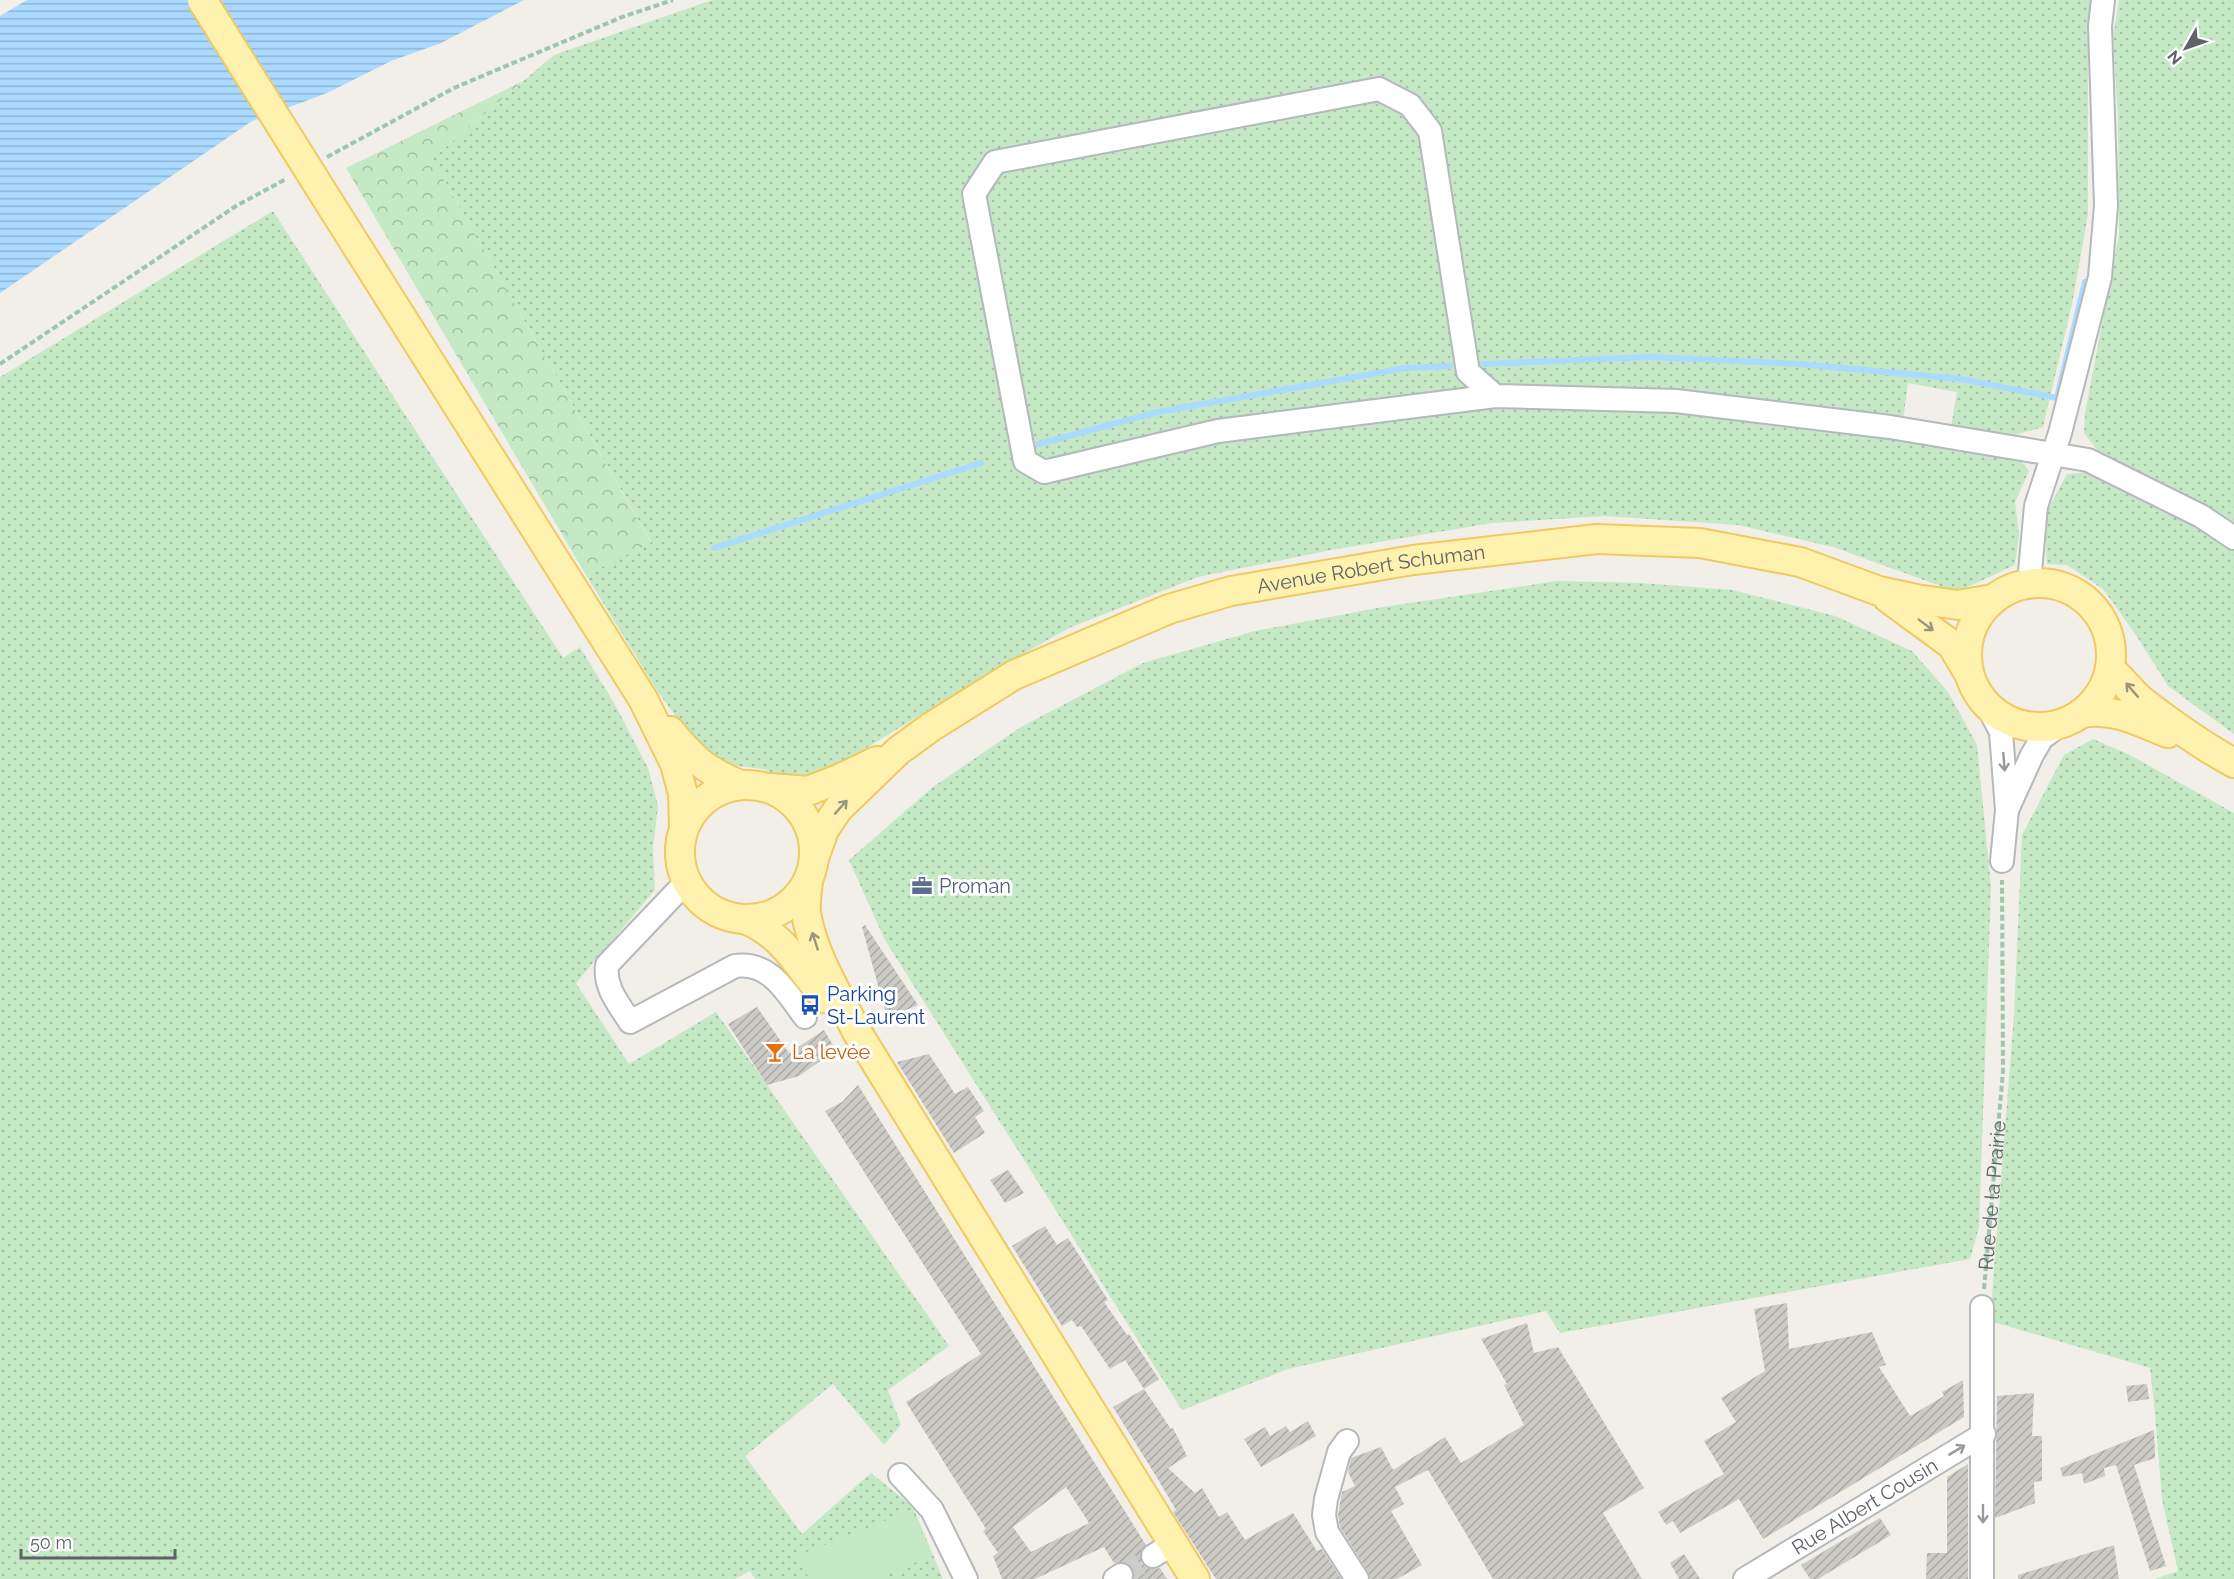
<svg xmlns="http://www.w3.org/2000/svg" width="2234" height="1579" viewBox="0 0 2234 1579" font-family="Raleway,sans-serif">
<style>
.green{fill:url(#green-dots)}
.forest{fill:url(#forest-crowns)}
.pitch{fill:#c5e8c5}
.water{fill:url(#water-rules)}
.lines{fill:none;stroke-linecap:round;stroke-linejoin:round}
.stream{stroke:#aadaff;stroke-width:6}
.building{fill:url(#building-hatch);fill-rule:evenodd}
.minor-tunnel{stroke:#ccccc8;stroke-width:22;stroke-dasharray:22 11;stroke-linecap:butt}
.minor-casing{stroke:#b5b8bc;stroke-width:26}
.major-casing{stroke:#f2c960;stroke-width:32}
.path{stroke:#9cc7a9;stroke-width:4;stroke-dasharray:6 3;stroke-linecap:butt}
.minor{stroke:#fff;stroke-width:22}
.major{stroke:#fff2af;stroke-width:28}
.major-bridge-casing{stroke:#f2c960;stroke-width:32;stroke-linecap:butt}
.major-bridge{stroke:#fff2af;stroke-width:28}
.oneway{stroke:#979581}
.oneway2{stroke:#979a9d}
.labels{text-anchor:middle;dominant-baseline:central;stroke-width:6;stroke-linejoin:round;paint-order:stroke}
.street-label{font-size:20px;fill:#5f6368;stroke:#fff}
.service-label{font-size:20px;fill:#4e5e75;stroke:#fff;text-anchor:start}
.transit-label{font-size:20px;fill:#164399;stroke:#fff;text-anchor:start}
.food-label{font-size:20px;fill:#c56008;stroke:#fff;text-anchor:start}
</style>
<defs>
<pattern id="green-dots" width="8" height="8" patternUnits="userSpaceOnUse" patternTransform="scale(1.5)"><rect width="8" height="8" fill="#c5e8c5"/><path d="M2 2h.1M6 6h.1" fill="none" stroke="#a3c0a4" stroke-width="1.8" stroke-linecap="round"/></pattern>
<pattern id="forest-crowns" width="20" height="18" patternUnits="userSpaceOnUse" patternTransform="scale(1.5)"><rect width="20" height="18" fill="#c5e8c5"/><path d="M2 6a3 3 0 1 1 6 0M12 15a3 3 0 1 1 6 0" fill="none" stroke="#a3c0a4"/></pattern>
<pattern id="water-rules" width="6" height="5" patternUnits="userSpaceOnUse" patternTransform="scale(1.5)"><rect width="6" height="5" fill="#aadaff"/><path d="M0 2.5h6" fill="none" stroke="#8eb4d2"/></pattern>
<pattern id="building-hatch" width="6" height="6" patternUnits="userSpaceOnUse" patternTransform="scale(1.5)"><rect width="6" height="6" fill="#cccac5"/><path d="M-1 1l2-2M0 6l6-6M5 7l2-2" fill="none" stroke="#a9a8a4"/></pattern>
</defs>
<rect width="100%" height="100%" fill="#f1efe8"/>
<g class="green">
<polygon points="712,0 2091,0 2088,45 2088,215 2072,304 2043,427 2008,437 1951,427 1957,392 1908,383 1901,436 2016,455 2029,471 2015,502 2019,535 2015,565 1957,592 1833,547 1738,525 1605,516 1492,523 1331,550 1198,577 1069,628 972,683 821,776 787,778 763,769 729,765 704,754 658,692 586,575 651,542 432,159 554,55"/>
<polygon points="2119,0 2234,0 2234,523 2097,450 2084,433 2085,413 2119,235 2118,119 2113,38"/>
<polygon points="273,211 563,658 580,647 614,703 648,768 658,806 653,848 655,890 576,983 629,1064 716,1012 949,1346 888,1390 901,1425 884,1445 833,1384 745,1456 802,1534 871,1473 913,1507 943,1579 755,1579 750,1571 735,1579 0,1579 0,377"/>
<polygon points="2088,472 2195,525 2234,550 2234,734 2168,686 2134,632 2103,589 2067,565 2047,564 2044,517 2067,474"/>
<polygon points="1557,581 1641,583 1732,590 1835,616 1912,651 1948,692 1977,745 1991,887 1979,1227 1970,1259 1560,1333 1546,1311 1288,1369 1182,1410 885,940 849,860 933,787 1021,727 1143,663 1255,631 1383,607"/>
<polygon points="2093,739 2128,754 2234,813 2234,1579 2155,1579 2178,1571 2162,1500 2155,1414 2150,1368 1990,1321 2014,1015 2022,835 2064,755"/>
</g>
<polygon class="forest" points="523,81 432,159 651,543 586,575 346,168"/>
<polygon class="pitch" points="912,1510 931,1556 876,1579 809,1579 799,1555"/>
<polygon class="water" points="27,0 524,0 441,43 391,61 327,93 252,121 0,293 0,16"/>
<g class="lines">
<g class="stream">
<polyline points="1484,364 1649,357 1799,364 1961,379 2057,398 2085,282"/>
<polyline points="1039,444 1158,412 1406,368 1450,366"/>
<polyline points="714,548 981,463"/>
</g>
</g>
<g class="building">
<polygon points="865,925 918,1005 887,1018 862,927"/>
<polygon points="757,1007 789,1053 824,1030 836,1050 799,1076 767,1085 728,1024"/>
<polygon points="929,1054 955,1094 968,1087 984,1111 975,1117 985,1133 954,1153 897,1062"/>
<path d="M858,1085L1146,1545L1141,1550V1563L1147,1568L1154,1569L1160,1568L1167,1579H1134L1132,1567L1126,1563H1114L1104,1547L1035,1579H1002L993,1556L998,1553L983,1531L986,1529L906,1402L981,1354L825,1111L842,1102ZM1066,1487L1089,1523L1031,1552L1013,1527Z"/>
<polygon points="1008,1170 1024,1193 1005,1203 990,1180"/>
<polygon points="1045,1226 1057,1245 1068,1238 1108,1300 1104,1302 1127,1335 1129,1334 1159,1379 1144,1389 1125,1360 1110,1369 1081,1326 1077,1327 1072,1320 1062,1326 1012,1246"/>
<polygon points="1787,1303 1789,1349 1872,1332 1886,1365 1879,1367 1910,1416 1944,1396 1942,1392 1963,1380 1964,1417 1763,1539 1739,1499 1680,1533 1673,1521 1666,1525 1658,1512 1724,1474 1704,1441 1736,1422 1721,1398 1765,1371 1754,1309"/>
<polygon points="1527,1323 1534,1353 1558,1347 1644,1488 1603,1513 1642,1579 1493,1579 1428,1470 1395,1487 1404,1504 1391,1511 1422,1565 1397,1579 1370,1579 1368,1572 1340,1527 1338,1515 1342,1492 1355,1486 1348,1472 1351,1458 1381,1447 1393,1470 1445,1437 1461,1463 1524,1425 1504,1385 1507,1384 1481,1339"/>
<polygon points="2147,1384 2149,1399 2128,1402 2126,1386"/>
<polygon points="1144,1389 1171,1429 1173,1428 1187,1456 1168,1468 1195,1493 1202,1488 1219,1517 1227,1512 1245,1540 1293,1513 1317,1551 1322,1549 1341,1579 1216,1579 1173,1512 1176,1510 1156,1476 1113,1407"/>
<polygon points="2034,1393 2032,1436 2042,1436 2042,1481 2034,1482 2035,1503 1995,1518 1997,1396"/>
<polygon points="1308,1421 1316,1436 1261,1467 1244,1439 1265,1427 1270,1436 1286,1426 1290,1432"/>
<polygon points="2154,1430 2155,1458 2134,1465 2166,1566 2150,1571 2116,1465 2104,1468 2105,1476 2084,1484 2082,1473 2063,1477 2060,1468"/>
<polygon points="1968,1464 1968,1579 1926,1579 1927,1553 1947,1553 1947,1477"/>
<polygon points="1880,1518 1891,1535 1818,1579 1810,1579 1801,1565"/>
<polygon points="2114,1545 2119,1579 2018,1579 2018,1575"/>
<polygon points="1684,1554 1700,1579 1679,1579 1670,1563"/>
</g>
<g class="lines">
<polyline class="minor-tunnel" points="1121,1575 1153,1556"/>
<g class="minor-casing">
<g id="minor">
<polyline points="1495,396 1468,372 1430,131 1410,105 1379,89 995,162 974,194 1025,461 1044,472 1218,431 1495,396 1676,401 1890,427 2088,460 2201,516 2234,538"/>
<polyline points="2029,583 2036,506 2060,433 2100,277 2106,206 2100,26 2103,0"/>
<polyline points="1988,707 2001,732 2007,810 2032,755 2042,738 2061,724"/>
<polyline points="2002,861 2007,810"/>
<path d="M686,882L607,965C604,988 619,1004 630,1022L735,966C770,961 786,992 805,1017"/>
<polyline points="1982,1307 1982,1579"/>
<polyline points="1347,1441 1339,1452 1326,1499 1324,1515 1327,1532 1357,1579"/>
<polyline points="900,1475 932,1510 966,1579"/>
<polyline points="1153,1556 1172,1544"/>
<polyline points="1115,1579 1121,1575"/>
<path id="s2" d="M1745,1579L1984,1434"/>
</g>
</g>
<g class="major-casing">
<g id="major">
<polyline points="332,207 643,699 675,764 683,794 684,825"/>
<circle cx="2039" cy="655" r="72"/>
<polyline points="1888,598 1952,645 1968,672"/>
<path d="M2110,669C2122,679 2131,692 2143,702C2172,724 2202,746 2234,763"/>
<path d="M2082,713C2112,707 2140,722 2168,733"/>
<path d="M670,731C693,759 705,770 738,784"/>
<circle cx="747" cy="852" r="67"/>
<polyline points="770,788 808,791 839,779 877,761"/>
<path id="s3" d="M814,858L824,830L838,809L898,751L931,727L1014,675L1169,609L1231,591L1413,560L1597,539L1700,543L1800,562L1879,591L1916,599L1958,605L1993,599"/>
<path d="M808,881C807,891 805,903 806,913C813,955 838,994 857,1032L1195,1579"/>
<path d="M747,920C787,937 799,970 827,999"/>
</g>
</g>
<g class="path">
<polyline points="327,157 454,88 622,17 673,0"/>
<polyline points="0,364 236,206 286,179"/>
<path id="s1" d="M1984,1289L2003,1071L2002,880"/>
</g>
<use href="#minor" class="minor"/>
<use href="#major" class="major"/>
<g class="major-bridge-casing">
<polyline id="major-bridge" points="202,0 332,207"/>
</g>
<use href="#major-bridge" class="major-bridge"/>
</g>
<defs><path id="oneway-shaft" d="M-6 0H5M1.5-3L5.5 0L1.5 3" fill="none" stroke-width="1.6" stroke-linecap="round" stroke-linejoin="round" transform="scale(1.5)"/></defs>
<g class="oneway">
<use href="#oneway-shaft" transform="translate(1926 625) rotate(37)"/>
<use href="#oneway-shaft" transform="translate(2132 690) rotate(-131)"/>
<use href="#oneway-shaft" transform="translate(841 807) rotate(-48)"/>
<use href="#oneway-shaft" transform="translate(815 941) rotate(-108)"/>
</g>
<g class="oneway2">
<use href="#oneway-shaft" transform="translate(2004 762) rotate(86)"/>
<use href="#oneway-shaft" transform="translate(1957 1450) rotate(-31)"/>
<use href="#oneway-shaft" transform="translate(1983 1514) rotate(90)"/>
</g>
<defs>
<g id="office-bare" transform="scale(1.62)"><path d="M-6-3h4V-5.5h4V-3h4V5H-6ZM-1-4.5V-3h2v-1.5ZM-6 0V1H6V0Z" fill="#5c6f8a" stroke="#fff" stroke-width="2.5" paint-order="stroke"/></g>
<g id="bus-bare" transform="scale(1.62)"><path d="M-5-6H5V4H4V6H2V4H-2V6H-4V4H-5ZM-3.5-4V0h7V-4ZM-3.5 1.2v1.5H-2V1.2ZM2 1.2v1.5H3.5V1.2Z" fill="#1a4fb4" stroke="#fff" stroke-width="2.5" paint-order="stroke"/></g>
<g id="bar-bare" transform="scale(1.62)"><path d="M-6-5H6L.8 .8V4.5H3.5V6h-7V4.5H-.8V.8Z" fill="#e8710a" stroke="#fff" stroke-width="2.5" paint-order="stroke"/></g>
</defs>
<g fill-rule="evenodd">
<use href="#office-bare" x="922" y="886"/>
<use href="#bus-bare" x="810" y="1005"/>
<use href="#bar-bare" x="775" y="1052"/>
</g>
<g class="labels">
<g class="street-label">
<text stroke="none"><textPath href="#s3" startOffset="652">Avenue Robert Schuman</textPath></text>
<text stroke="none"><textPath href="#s1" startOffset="94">Rue de la Prairie</textPath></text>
<text stroke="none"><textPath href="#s2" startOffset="140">Rue Albert Cousin</textPath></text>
</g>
<g class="service-label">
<text x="939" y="886">Proman</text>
</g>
<g class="transit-label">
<text x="827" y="994">Parking<tspan x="827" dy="23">St-Laurent</tspan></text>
</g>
<g class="food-label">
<text x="792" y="1052">La levée</text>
</g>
</g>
<g transform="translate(2186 48) rotate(230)" stroke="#ffffff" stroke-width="4.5" paint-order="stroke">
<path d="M0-4.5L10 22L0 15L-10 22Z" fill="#5f6368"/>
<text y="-9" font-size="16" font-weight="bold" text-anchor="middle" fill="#5f6368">N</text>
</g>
<path d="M21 1549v9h154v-9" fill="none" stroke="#5f6368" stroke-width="3"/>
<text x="30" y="1549" font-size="18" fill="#5f6368" stroke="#ffffff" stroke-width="4.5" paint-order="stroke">50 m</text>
</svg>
